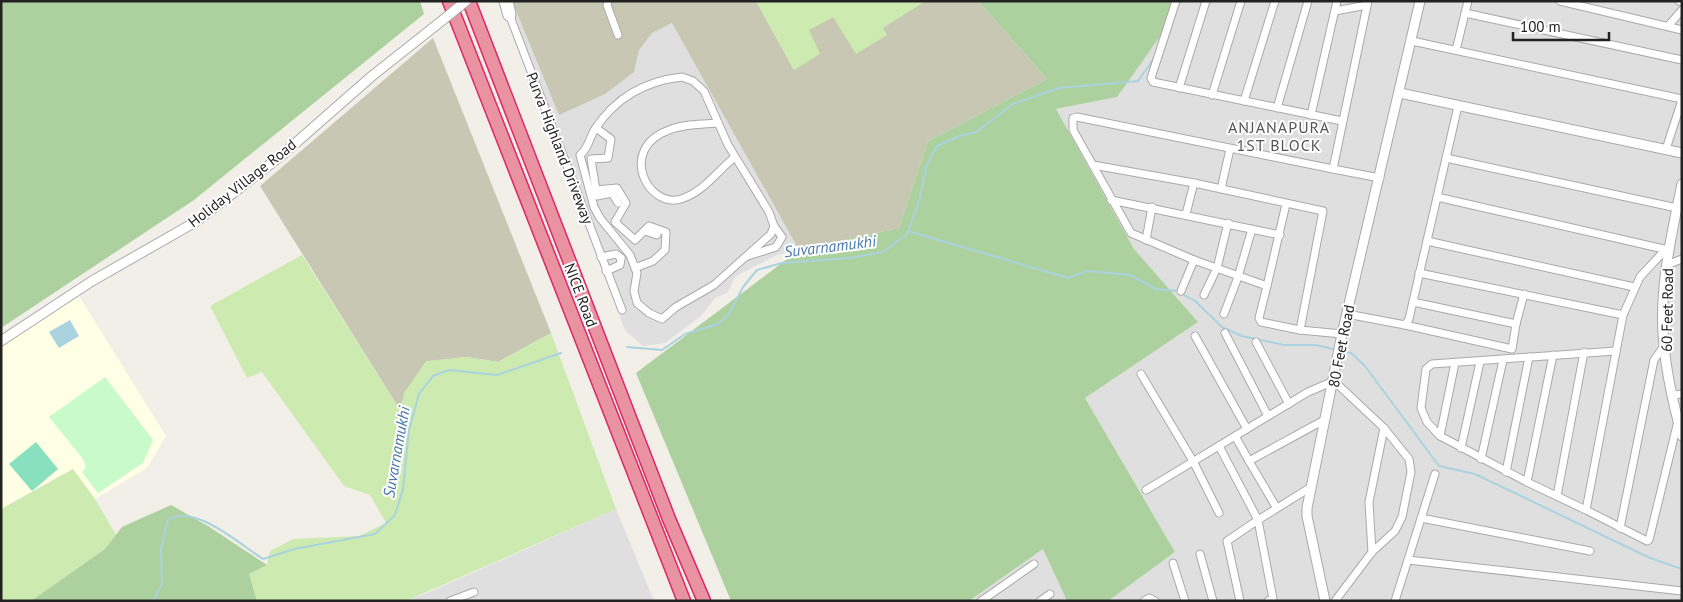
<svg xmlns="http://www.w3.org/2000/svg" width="1683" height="602" viewBox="0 0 1683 602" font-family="'PT Sans',sans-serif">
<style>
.residential{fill:#e0dfdf}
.education{fill:#ffffe5}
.construction{fill:#c7c7b4}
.grass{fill:#cdebb0}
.forest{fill:#add19e}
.park{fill:#c8facc}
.pitch{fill:#88e0be}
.water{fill:#aad3df}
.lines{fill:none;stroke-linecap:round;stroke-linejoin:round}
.stream{stroke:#aad3df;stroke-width:2}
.minor-casing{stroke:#a9a9a9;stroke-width:9}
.tertiary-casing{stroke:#a9a9a9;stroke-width:11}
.motorway-casing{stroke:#dc2a67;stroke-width:15}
.minor{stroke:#fff;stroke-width:7}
.tertiary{stroke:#fff;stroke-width:9}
.motorway{stroke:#e892a2;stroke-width:12}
.tertiary-bridge-casing{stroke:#a9a9a9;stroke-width:11;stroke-linecap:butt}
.tertiary-bridge{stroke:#fff;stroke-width:9}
.labels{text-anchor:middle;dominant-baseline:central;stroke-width:4;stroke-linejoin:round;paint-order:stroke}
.street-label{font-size:15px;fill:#222;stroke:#fff}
.neighbourhood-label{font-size:16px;letter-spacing:1px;fill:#555;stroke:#fff}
.water-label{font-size:16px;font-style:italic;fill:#4a7aab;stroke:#fff}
</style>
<rect width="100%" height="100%" fill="#f2efe9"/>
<g class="residential">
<polygon points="500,1 660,1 799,250 777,255 736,276 727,293 715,298 702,315 665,343 643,346 625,330"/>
<polygon points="1178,1 1682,1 1682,238 1679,252 1682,251 1682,601 1108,601 1175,552 1085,398 1198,322 1134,249 1056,109 1117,97"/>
<polygon points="616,509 654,601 407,601 439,588"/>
<polygon points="1043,549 1067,601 969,601"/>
</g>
<polygon class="education" points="79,296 166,436 147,468 95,499 73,469 1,509 1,348 47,315"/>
<g class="construction">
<polygon points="512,1 756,1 794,70 808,30 833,17 887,35 882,28 924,1 978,1 1047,79 928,141 899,228 799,250 672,23 652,33 639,50 634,72 605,94 559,115"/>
<polygon points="433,38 551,333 498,362 466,357 426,362 405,392 400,410 260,186"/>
</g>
<g class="grass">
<polygon points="756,1 924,1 924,2 883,28 887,35 856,54 833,17 809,30 820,54 794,70"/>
<polygon points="302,255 400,410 405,392 426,361 466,357 498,362 551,333 616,509 406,601 257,601 249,574 267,565 270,551 293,539 359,536 386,523 370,495 344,486 262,372 247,378 210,306"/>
<polygon points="73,469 95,499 116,535 105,549 31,601 1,601 1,509"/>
</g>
<g class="forest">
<polygon points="1,1 420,1 424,14 194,200 1,328"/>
<polygon points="978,1 1178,1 1173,18 1117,97 1056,109 1134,249 1198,322 1085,398 1175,552 1108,601 1067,601 1043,549 969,601 731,601 636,373 799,250 899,228 928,141 1047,79"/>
<polygon points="171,505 208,526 267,565 249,574 257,601 31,601 105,549 122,527"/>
</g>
<polygon class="park" points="105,377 153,440 143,463 98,493 82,472 86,467 83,459 49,417"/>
<polygon class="pitch" points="36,442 58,469 32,491 9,464"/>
<polygon class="water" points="70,320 79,336 59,348 49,332"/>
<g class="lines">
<g class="stream">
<polyline points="908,231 1068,278 1087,271 1130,275 1156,289 1177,291 1195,301 1222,327 1242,336 1284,345 1316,345 1337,350"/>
<polyline points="627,347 662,350 685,334 718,324 729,314 743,287 757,270 782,263 849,258 883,252 907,234 919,201 927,165 937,146 962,135 976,132 1013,104 1059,88 1138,81 1153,60"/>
<polyline points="1342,351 1351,353 1365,366 1439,466 1475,474 1650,558 1682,569"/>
<path d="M153,601L162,584L161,548L168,520C193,502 241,545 263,559L294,549L375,534L395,515L403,489L409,430L419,394L433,376L449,370L497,375L561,353"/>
</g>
<g class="minor-casing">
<g id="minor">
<polyline points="503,1 507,16 511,19 512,14 509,1"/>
<polyline points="608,1 607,5 618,35"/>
<polyline points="1176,1 1151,78 1153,82 1342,121"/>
<polyline points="1368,1 1333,169 1380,178"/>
<polyline points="1560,1 1682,30"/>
<polyline points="1679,1 1682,2"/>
<polyline points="1335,11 1367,5"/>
<polyline points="1465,13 1682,60"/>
<polyline points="511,19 622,310"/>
<polyline points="1668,26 1682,10"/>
<polyline points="1412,41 1682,99"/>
<polyline points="1456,50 1468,1"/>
<path d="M682,77L693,81L704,91L728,145L769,212L774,226L771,234L714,285L676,307L662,319L649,313L637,303L634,291L637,273L630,255L600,218L594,207L580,155C589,148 589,138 595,129C616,97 645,81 682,77Z"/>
<polyline points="1179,88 1206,1"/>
<polyline points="1212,95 1241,1"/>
<polyline points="1244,101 1275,1"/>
<polyline points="1277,108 1308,1"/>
<polyline points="1311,115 1337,1"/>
<path d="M718,123C702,124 684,124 669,130C617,149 648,209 681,199C704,192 717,171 735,157"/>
<polyline points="596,128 611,139 608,158 591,159 596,190 617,188 626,203 615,222 635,240 649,226 666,232 665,250 653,261 635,268"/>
<polyline points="1666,149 1682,100"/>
<polyline points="1446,158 1677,208"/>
<polyline points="1093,165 1194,183 1323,211 1300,330"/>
<polyline points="1333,169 1077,117 1073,118 1073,130 1131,233 1194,260 1267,286 1259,318 1261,322 1300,330 1342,334"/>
<polyline points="1221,189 1230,149"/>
<polyline points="596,190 597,196 612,193 618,203"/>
<polyline points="1437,197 1668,250"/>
<polyline points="1111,200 1280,235"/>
<polyline points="1186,214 1194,183"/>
<polyline points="645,231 657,235"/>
<polyline points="1146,240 1152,207"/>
<polyline points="1427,241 1634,287"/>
<polyline points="1665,250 1640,277 1623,315 1586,510 1647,541 1649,540 1678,421"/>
<polyline points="748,256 776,247 782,237 774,226"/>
<polyline points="601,257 616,254 621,258"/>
<polyline points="1667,265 1682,259"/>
<polyline points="606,271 620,265 621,258"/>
<polyline points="1419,273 1623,315"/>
<polyline points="1267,286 1286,204"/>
<polyline points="1181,291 1194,260"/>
<polyline points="1204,295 1217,268 1228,223"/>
<polyline points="1413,302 1516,324 1524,294"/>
<polyline points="1224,314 1238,277 1252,229"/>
<polyline points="1347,314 1405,325 1409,319 1458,106"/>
<polyline points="1405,325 1512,349 1516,324"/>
<polyline points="1225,333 1268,416"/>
<polyline points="1195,336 1247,429"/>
<polyline points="1256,342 1289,404"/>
<polyline points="1141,374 1193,461 1219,513"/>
<polyline points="1673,395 1682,394"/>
<polyline points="1235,436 1249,461 1326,419"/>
<polyline points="1440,436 1455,363"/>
<polyline points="1219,446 1258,520 1227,541 1240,601"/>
<polyline points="1461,448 1480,362"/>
<polyline points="1481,459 1503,360"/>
<polyline points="1249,461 1276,507"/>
<polyline points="1506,472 1529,357"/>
<polyline points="1527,482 1553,355"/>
<polyline points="1146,490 1308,392 1334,381 1384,428 1409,459 1411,472 1402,517 1395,531 1372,552 1335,601"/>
<polyline points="1557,496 1584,352"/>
<polyline points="1586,510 1527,482 1440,436 1427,422 1421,408 1426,369 1432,364 1616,351"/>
<polyline points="1421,518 1590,551"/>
<polyline points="1620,528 1654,360 1664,346"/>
<polyline points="1372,552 1369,502 1384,428"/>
<polyline points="1200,554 1213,601"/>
<polyline points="1408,560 1682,591"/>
<polyline points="1173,563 1185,601"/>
<polyline points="450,601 474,592"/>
<polyline points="981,601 1034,564"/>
<polyline points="1040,601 1050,594"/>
<polyline points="1144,601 1149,598 1155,601"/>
<polyline points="1268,601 1273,599 1258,520 1311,487"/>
<polyline points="1395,601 1435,474"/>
</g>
</g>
<g class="tertiary-casing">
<g id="tertiary">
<polyline points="1400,93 1682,153"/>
<path d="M1682,184C1671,236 1658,293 1664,346C1667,376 1674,407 1682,436"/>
<polyline points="1,341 92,281 197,221 282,155 372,76 444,19"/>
<polyline points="1325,601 1307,516 1307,508 1342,334 1420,1"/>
</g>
</g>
<g class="motorway-casing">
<g id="motorway">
<polyline points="449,1 684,601"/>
<polyline points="469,1 669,519 704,601"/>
</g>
</g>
<use href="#minor" class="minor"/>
<use href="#tertiary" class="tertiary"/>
<use href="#motorway" class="motorway"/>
<g class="tertiary-bridge-casing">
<polyline id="tertiary-bridge" points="444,19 466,1"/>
</g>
<use href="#tertiary-bridge" class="tertiary-bridge"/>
</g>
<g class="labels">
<g class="street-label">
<text transform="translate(560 148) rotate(69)">Purva Highland Driveway</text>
<text transform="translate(242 183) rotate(-38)">Holiday Village Road</text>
<text transform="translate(581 295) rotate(69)">NICE Road</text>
<text transform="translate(1667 310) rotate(-89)">60 Feet Road</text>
<text transform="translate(1341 346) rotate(-79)">80 Feet Road</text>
</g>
<g class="neighbourhood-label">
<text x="1279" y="127">ANJANAPURA<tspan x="1279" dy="18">1ST BLOCK</tspan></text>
</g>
<g class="water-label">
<text transform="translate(830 246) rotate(-7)">Suvarnamukhi</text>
<text transform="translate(396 452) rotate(-80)">Suvarnamukhi</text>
</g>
</g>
<rect width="1683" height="602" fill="none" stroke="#222222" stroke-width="5"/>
<path d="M1513 32v8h96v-8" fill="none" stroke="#222222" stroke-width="2.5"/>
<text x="1520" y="32" font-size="15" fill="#222222" stroke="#ffffff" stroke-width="4" paint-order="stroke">100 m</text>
</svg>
